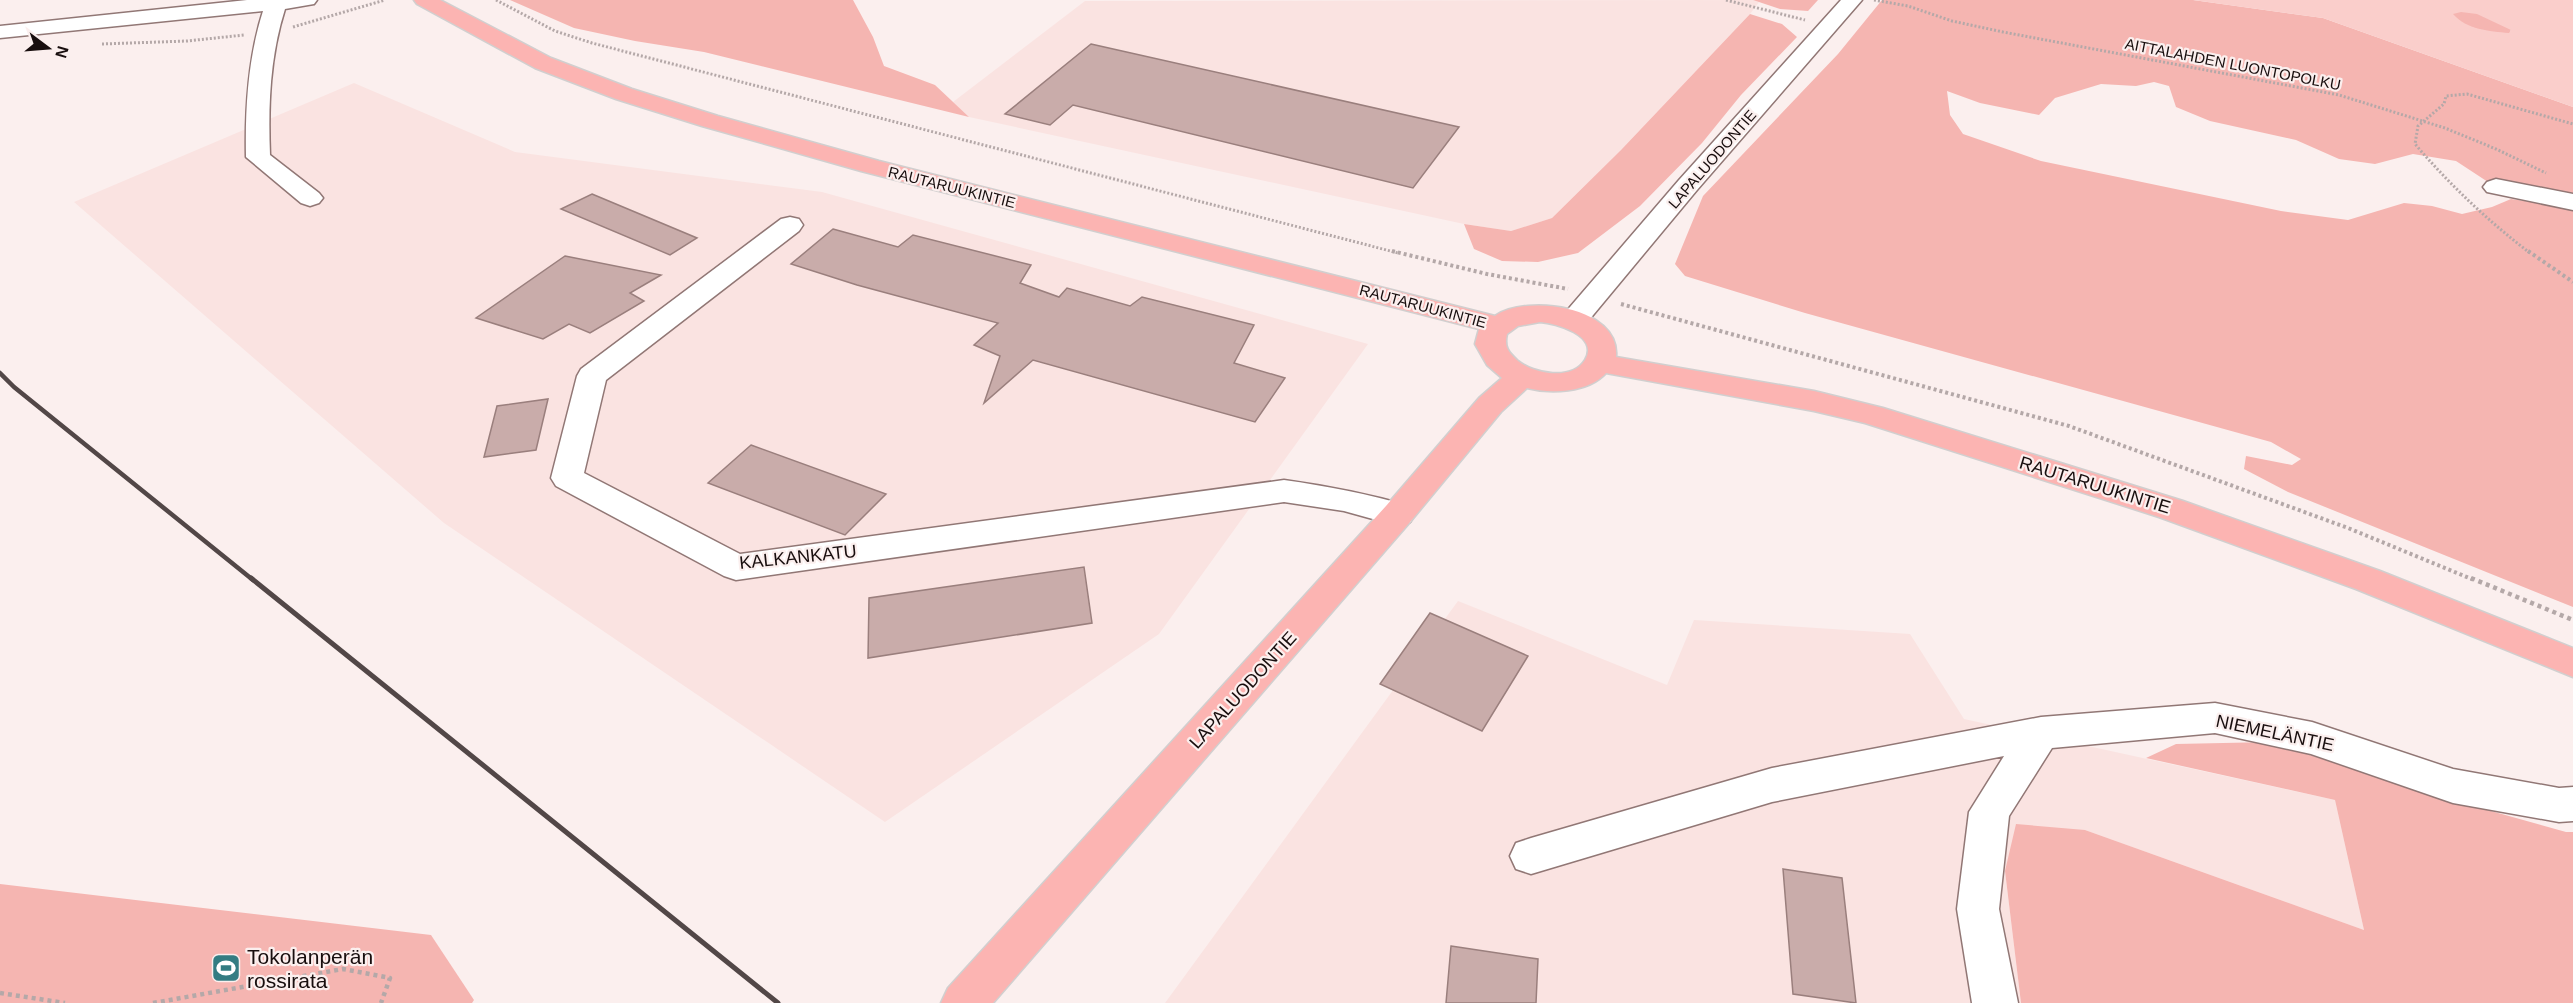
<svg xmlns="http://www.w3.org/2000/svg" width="2573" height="1003" viewBox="0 0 2573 1003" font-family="Helvetica,sans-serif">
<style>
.built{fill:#fae3e1}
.green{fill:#f5b5b1}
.water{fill:#facecb;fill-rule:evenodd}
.building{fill:#c9acaa;stroke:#9a7f7d;stroke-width:1.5}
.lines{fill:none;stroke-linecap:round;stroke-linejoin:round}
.minor-casing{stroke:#917775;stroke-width:3}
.major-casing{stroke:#d1cfcf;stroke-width:3}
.path-far2{stroke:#b4a8a8;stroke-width:3;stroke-dasharray:2 2;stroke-linecap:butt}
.path-far1{stroke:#b4a8a8;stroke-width:4;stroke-dasharray:3 3;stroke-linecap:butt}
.path{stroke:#b4a8a8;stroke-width:4.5;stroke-dasharray:4 4;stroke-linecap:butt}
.minor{fill:#fff;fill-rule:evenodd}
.major{fill:#fcb4b2;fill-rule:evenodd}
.rail-far1{stroke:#524747;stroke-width:4.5}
.rail{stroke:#524747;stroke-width:5}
.labels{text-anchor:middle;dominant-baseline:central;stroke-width:4.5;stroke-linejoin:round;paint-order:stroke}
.far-street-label{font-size:15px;fill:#180e0e;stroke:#fbefee}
.street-label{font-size:18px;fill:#180e0e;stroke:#fbefee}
.near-poi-label{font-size:21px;fill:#180e0e;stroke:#fbefee;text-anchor:start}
</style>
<rect width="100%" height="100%" fill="#fbefee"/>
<g class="built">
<polygon points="1753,0 1759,2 1750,14 1621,150 1552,218 1511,231 1464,224 969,117 953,102 1085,1"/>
<polygon points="354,83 515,152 822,192 1368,344 1159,634 885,822 444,523 74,202"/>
<polygon points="1458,601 1667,685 1694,620 1910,634 1964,719 2335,800 2364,930 2085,830 2005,871 2021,1003 1165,1003"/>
</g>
<g class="green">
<polygon points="510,0 853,0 873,37 884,66 935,85 969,117 704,52 635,41 574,28"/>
<polygon points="1753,0 1818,0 1808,11 1780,9"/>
<polygon points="1882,0 2193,0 2323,18 2573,107 2573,199 2488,182 2456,161 2413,154 2375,164 2339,159 2296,140 2210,121 2176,107 2169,86 2154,82 2136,86 2101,84 2055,98 2039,115 1980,103 1947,91 1950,115 1963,134 2041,161 2281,211 2348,220 2404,203 2432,206 2462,214 2492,207 2511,199 2573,208 2573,607 2288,492 2244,469 2246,456 2292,465 2301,459 2271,442 1805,313 1685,276 1675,264 1703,196 1838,54"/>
<polygon points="2427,2 2488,15 2511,29 2510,33 2499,36 2446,19"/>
<polygon points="1750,14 1782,24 1797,37 1741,95 1702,143 1640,206 1578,253 1538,262 1502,261 1474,249 1464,224 1511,231 1552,218 1621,150"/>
<polygon points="2270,742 2430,794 2566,832 2573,832 2573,1003 2021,1003 2005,871 2016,824 2085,830 2364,930 2335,800 2146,758 2176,744"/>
<polygon points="0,884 431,935 474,1000 472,1003 0,1003"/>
</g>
<path class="water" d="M2193,0H2573V107L2323,18ZM2461,12L2477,14L2511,30L2509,33C2489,31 2467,30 2453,14Z"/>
<g class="building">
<polygon points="1091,44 1459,127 1413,188 1073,105 1050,125 1005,114"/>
<polygon points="592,194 697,238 670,255 561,209"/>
<polygon points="833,229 898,247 913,235 1031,265 1020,283 1059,297 1067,288 1130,306 1142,297 1254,325 1234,363 1285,378 1255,422 1033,360 984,403 1000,356 974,345 998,323 857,285 791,264"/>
<polygon points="565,256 661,275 630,293 644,301 590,333 569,324 543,339 476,318"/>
<polygon points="548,399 536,450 484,457 497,406"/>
<polygon points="751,445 886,494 845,535 708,483"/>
<polygon points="1084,567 1092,623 868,658 869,598"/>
<polygon points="1430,613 1528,656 1482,731 1380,684"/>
<polygon points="1783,869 1842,878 1856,1003 1793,994"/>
<polygon points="1451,946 1538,959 1536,1003 1446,1003"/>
</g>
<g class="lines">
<g class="minor-casing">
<g id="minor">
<path d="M247,0H317L314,4L285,9C270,56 268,105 270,155L319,193L323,198L319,203L310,206L301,203L246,157C245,107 248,58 263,11L0,38V26Z"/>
<polygon points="1841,0 1862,0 1697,190 1584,326 1574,329 1564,326 1560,320 1564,314 1679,180"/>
<polygon points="2496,179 2573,194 2573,210 2487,192 2483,187 2487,182"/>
<path d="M790,217L799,219L803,225L799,231L606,380L584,473L740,554L1284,480C1327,486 1368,494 1410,506L1415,514L1410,522L1398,526L1344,511L1284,502L736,580L724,576L556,486L551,478L577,376L581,369L781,219Z"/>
<polygon points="2215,703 2312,722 2453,769 2559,788 2573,787 2573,821 2559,822 2453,803 2311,754 2215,733 2052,748 2009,816 1999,909 2018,1003 1972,1003 1957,909 1969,812 2004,756 1772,802 1531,874 1516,869 1510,856 1516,843 1531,838 1772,768 2041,717"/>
</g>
</g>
<g class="major-casing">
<path id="major" d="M414,0H440L551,58L632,89L718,116L879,161L1495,316C1526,294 1621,306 1616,357L1814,391L1883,408L2183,501L2380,571L2573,648V677L2356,589L2159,517L1865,423L1814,411L1606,373C1588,393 1550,394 1527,388L1501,412L1410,522L993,1003H941L948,988L1386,506L1479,398L1502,378L1487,365L1475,344L1479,329L861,171L702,126L616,99L535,68L417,4ZM1540,322C1555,323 1600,335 1585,360C1572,381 1534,374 1518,361C1508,352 1504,347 1507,334L1518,326Z"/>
</g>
<g class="path-far2">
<polyline points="496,0 555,31 592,43 1398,253"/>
<polyline points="1726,0 1805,20"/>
<polyline points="1874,0 1908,6 1952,21 2003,32 2339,95 2445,128 2496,149 2546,173"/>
<polyline points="293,27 385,0"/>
<polyline points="102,44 187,41 244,35"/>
<path d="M2530,253C2488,221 2450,185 2415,144L2418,126L2444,104L2446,96L2467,94L2573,124"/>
</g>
<g class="path-far1">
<polyline points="1392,251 1487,274 1568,289"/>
<polyline points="2528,251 2573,282"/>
<polyline points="1621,304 2069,426 2348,528 2474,580"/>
</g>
<g class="path">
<polyline points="2471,578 2573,620"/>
<polyline points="0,993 65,1003"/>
<polyline points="153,1003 343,969 390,978 381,1003"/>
</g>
<use href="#minor" class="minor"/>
<use href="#major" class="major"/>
<polyline class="rail-far1" points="0,373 14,387 253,580"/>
<polyline class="rail" points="251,578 778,1003"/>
</g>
<defs>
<g id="stadium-square" transform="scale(1.5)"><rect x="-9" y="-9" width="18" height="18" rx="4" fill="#337c82" stroke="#fbefee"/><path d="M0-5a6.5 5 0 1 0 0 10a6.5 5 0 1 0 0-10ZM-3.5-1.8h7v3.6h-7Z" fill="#fff"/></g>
</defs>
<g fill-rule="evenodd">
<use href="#stadium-square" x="226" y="968"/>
</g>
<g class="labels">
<g class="far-street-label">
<text transform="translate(2233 64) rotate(11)">AITTALAHDEN LUONTOPOLKU</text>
<text transform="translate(1712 159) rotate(-49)">LAPALUODONTIE</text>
<text transform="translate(952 187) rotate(14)">RAUTARUUKINTIE</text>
<text transform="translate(1423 306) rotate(15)">RAUTARUUKINTIE</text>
</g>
<g class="street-label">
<text transform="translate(2095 485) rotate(17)">RAUTARUUKINTIE</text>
<text transform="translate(798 557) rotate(-6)">KALKANKATU</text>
<text transform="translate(1243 690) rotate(-48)">LAPALUODONTIE</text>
<text transform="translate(2275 733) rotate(12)">NIEMELÄNTIE</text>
</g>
<g class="near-poi-label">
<text x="247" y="956">Tokolanperän<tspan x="247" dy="24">rossirata</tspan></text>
</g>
</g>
<g transform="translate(48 48) rotate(106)" stroke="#fbefee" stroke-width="4.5" paint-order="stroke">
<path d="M0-4.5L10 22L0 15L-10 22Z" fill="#180e0e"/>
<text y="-9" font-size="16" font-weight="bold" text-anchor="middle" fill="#180e0e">N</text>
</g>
</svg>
